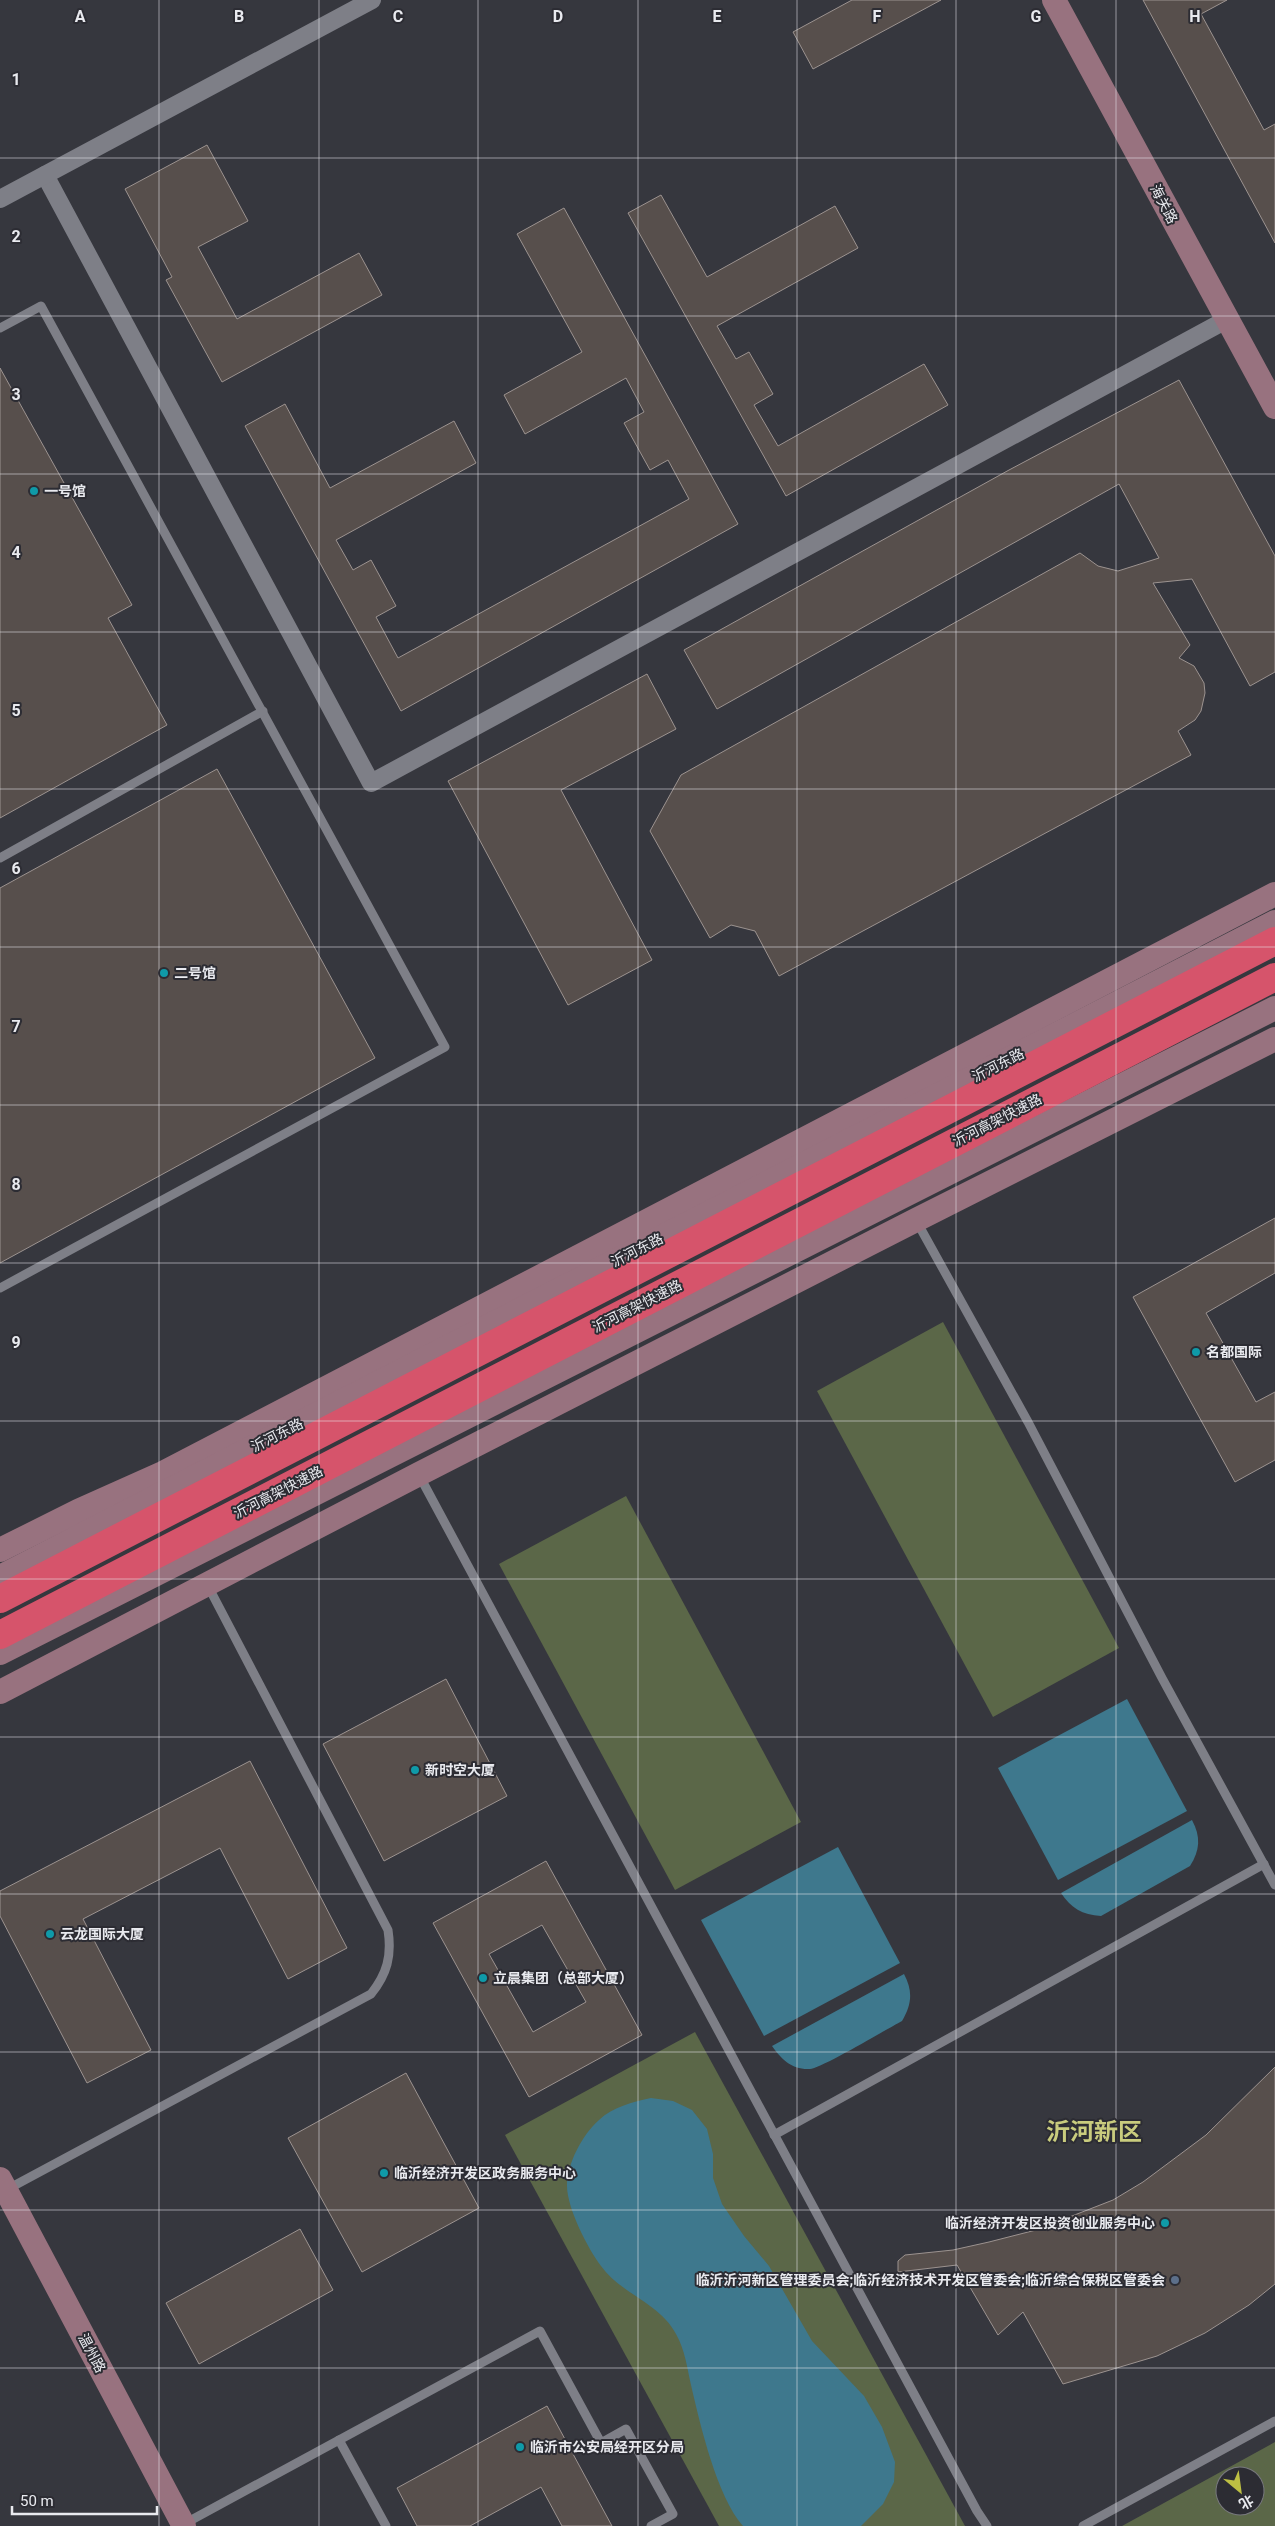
<svg xmlns="http://www.w3.org/2000/svg" width="1275" height="2526" viewBox="0 0 1275 2526" font-family="Roboto,'Noto Sans SC',sans-serif">
<style>
.green{fill:#5b6748;fill-rule:evenodd}
.water{fill:#3e788d}
.building{fill:#574f4c;stroke:#9c9390;fill-rule:evenodd}
.lines{fill:none;stroke-linecap:round;stroke-linejoin:round}
.lane{stroke:#7e7f87;stroke-width:9}
.street{stroke:#7e7f87;stroke-width:18}
.secondary{stroke:#98727f;stroke-width:24}
.highway{stroke:#d6546b;stroke-width:28}
.grid{fill:none;stroke:#e9eaef;stroke-width:1;stroke-opacity:0.55}
.culture-dot{fill:#0f9aa8;stroke:#2c2c33;stroke-width:2}
.service-dot{fill:#5c6f8a;stroke:#2c2c33;stroke-width:2}
.labels{text-anchor:middle;dominant-baseline:central;stroke-width:4;stroke-linejoin:round;paint-order:stroke}
.street-label{font-size:14px;fill:#e9eaef;stroke:#2c2c33}
.poi-label{font-size:14px;font-weight:bold;fill:#e9eaef;stroke:#2c2c33;text-anchor:start}
.town-label{font-size:24px;font-weight:bold;fill:#c9cc7e;stroke:#2c2c33}
.grid-label{font-size:16px;text-anchor:middle;font-weight:bold;fill:#e9eaef;stroke:#2c2c33;stroke-width:4;stroke-linejoin:round;paint-order:stroke}
</style>
<rect width="100%" height="100%" fill="#36373e"/>
<g class="green">
<polygon points="943,1322 1119,1648 993,1717 817,1391"/>
<polygon points="626,1496 801,1822 675,1890 499,1564"/>
<polygon points="695,2032 965,2526 719,2526 505,2135"/>
<path d="M1275,2442V2526H1122ZM1225,2476H1255V2506H1225Z"/>
</g>
<g class="water">
<polygon points="1127,1699 1187,1811 1058,1880 998,1768"/>
<path d="M1192,1820C1201,1837 1200,1850 1190,1866L1101,1916C1082,1915 1071,1908 1061,1893Z"/>
<polygon points="838,1847 900,1963 764,2036 701,1920"/>
<path d="M904,1974C913,1991 912,2004 902,2021C887,2029 820,2069 810,2069C792,2070 781,2059 772,2046Z"/>
<path d="M651,2098L673,2101L692,2110L707,2129L713,2154V2178L722,2204L744,2236L769,2266L812,2341L864,2396L882,2427L895,2462L894,2482L883,2504L861,2526H743C717,2497 700,2424 691,2385C687,2367 685,2350 676,2334C660,2303 621,2294 601,2266C588,2249 567,2208 567,2186C567,2164 582,2135 599,2120C612,2107 633,2102 651,2098Z"/>
</g>
<g class="building">
<polygon points="852,0 941,0 813,69 793,32"/>
<polygon points="1143,0 1227,0 1201,14 1264,130 1275,124 1275,243"/>
<polygon points="207,145 248,221 198,247 237,319 359,253 382,295 222,382 166,280 172,277 125,189"/>
<polygon points="661,195 707,277 835,206 858,248 717,326 736,359 749,352 773,394 754,405 778,446 924,364 948,405 786,496 628,213"/>
<polygon points="564,208 738,524 401,711 245,426 285,404 330,488 454,421 476,463 336,540 353,570 371,560 396,606 376,617 398,658 689,499 668,460 650,470 624,423 644,412 626,378 525,434 504,395 582,352 517,234"/>
<polygon points="0,368 132,605 108,618 167,725 0,818"/>
<polygon points="1179,380 1275,556 1275,672 1250,686 1192,579 1153,583 1190,645 1179,658 1194,666 1204,683 1205,693 1201,711 1195,720 1178,731 1191,755 779,976 755,931 731,925 710,938 650,831 681,775 1080,553 1098,566 1118,571 1159,558 1119,484 717,709 684,650 1009,470"/>
<polygon points="647,674 676,729 561,790 652,960 568,1005 448,781"/>
<polygon points="217,769 375,1058 0,1263 0,888"/>
<polygon points="1275,1218 1275,1273 1206,1313 1256,1402 1275,1392 1275,1460 1235,1482 1133,1297"/>
<polygon points="446,1679 507,1796 384,1861 323,1744"/>
<polygon points="250,1761 347,1948 288,1979 220,1848 83,1919 151,2050 87,2083 0,1916 0,1891"/>
<path d="M546,1861L642,2035L529,2097L433,1923ZM542,1925L586,2002L533,2032L489,1954Z"/>
<polygon points="1275,2067 1275,2284 1249,2305 1205,2333 1157,2356 1063,2384 1023,2312 998,2335 957,2265 898,2272 898,2261 905,2255 953,2250 989,2242 1036,2230 1113,2200 1143,2182 1206,2135"/>
<polygon points="406,2073 479,2208 362,2272 288,2138"/>
<polygon points="300,2229 333,2290 199,2364 166,2303"/>
<polygon points="547,2406 612,2526 562,2526 541,2487 470,2526 417,2526 397,2488"/>
</g>
<g class="lines">
<g class="lane">
<polyline points="0,328 41,306 445,1047 0,1288"/>
<polyline points="0,858 263,711"/>
<polyline points="917,1222 1028,1422 1162,1678 1275,1885"/>
<polyline points="419,1475 977,2511 987,2526"/>
<polyline points="774,2135 1264,1864"/>
<path d="M6,2190L371,1994C387,1974 392,1956 388,1930L208,1586"/>
<polyline points="339,2440 386,2526"/>
<polyline points="184,2524 540,2331 601,2443 626,2429 673,2514 651,2526"/>
<polyline points="1083,2526 1275,2421"/>
</g>
<g class="street">
<polyline points="45,175 371,783 1226,320"/>
<polyline points="0,199 372,0"/>
</g>
<g class="secondary">
<polyline points="1054,0 1275,407"/>
<polyline points="0,1550 78,1511 163,1473 1275,894"/>
<polyline points="0,1577 1275,922"/>
<polyline points="0,1653 1275,1008"/>
<polyline points="0,1692 419,1474 916,1220 1275,1039"/>
<polyline points="0,2179 184,2526"/>
</g>
<g class="highway">
<polyline points="0,1599 1275,941"/>
<polyline points="0,1635 1275,977"/>
</g>
</g>
<path class="grid" d="M159,0V2526M319,0V2526M478,0V2526M638,0V2526M797,0V2526M956,0V2526M1116,0V2526M0,158H1275M0,316H1275M0,474H1275M0,632H1275M0,789H1275M0,947H1275M0,1105H1275M0,1263H1275M0,1421H1275M0,1579H1275M0,1737H1275M0,1894H1275M0,2052H1275M0,2210H1275M0,2368H1275"/>
<g class="culture-dot">
<circle cx="34" cy="491" r="5"/>
<circle cx="164" cy="973" r="5"/>
<circle cx="1196" cy="1352" r="5"/>
<circle cx="415" cy="1770" r="5"/>
<circle cx="50" cy="1934" r="5"/>
<circle cx="483" cy="1978" r="5"/>
<circle cx="384" cy="2173" r="5"/>
<circle cx="1165" cy="2223" r="5"/>
<circle cx="520" cy="2447" r="5"/>
</g>
<circle class="service-dot" cx="1175" cy="2280" r="5"/>
<g class="labels">
<g class="street-label">
<text transform="translate(1164 204) rotate(62)">海关路</text>
<text transform="translate(998 1065) rotate(-27)">沂河东路</text>
<text transform="translate(997 1120) rotate(-27)">沂河高架快速路</text>
<text transform="translate(637 1250) rotate(-27)">沂河东路</text>
<text transform="translate(637 1306) rotate(-27)">沂河高架快速路</text>
<text transform="translate(277 1435) rotate(-27)">沂河东路</text>
<text transform="translate(278 1492) rotate(-27)">沂河高架快速路</text>
<text transform="translate(92 2353) rotate(62)">温州路</text>
</g>
<g class="poi-label">
<text x="44" y="491">一号馆</text>
<text x="174" y="973">二号馆</text>
<text x="1206" y="1352">名都国际</text>
<text x="425" y="1770">新时空大厦</text>
<text x="60" y="1934">云龙国际大厦</text>
<text x="493" y="1978">立晨集团（总部大厦）</text>
<text x="394" y="2173">临沂经济开发区政务服务中心</text>
<text x="1155" y="2223" text-anchor="end">临沂经济开发区投资创业服务中心</text>
<text x="1165" y="2280" text-anchor="end">临沂沂河新区管理委员会;临沂经济技术开发区管委会;临沂综合保税区管委会</text>
<text x="530" y="2447">临沂市公安局经开区分局</text>
</g>
<g class="town-label">
<text x="1094" y="2132">沂河新区</text>
</g>
</g>
<g class="grid-label">
<text x="80" y="22">A</text>
<text x="239" y="22">B</text>
<text x="398" y="22">C</text>
<text x="558" y="22">D</text>
<text x="717" y="22">E</text>
<text x="877" y="22">F</text>
<text x="1036" y="22">G</text>
<text x="1195" y="22">H</text>
<text x="16" y="85">1</text>
<text x="16" y="242">2</text>
<text x="16" y="400">3</text>
<text x="16" y="558">4</text>
<text x="16" y="716">5</text>
<text x="16" y="874">6</text>
<text x="16" y="1032">7</text>
<text x="16" y="1190">8</text>
<text x="16" y="1348">9</text>
</g>
<g transform="translate(1240 2491) rotate(151)"><circle r="24" fill="#2c2c33" stroke="#78787e"/>
<path d="M0-4L9 19L0 12L-9 19Z" fill="#bdbf43"/>
<text y="-8" font-size="14" font-weight="bold" text-anchor="middle" fill="#e9eaef">北</text>
</g>
<path d="M12 2506v8h145v-8" fill="none" stroke="#e9eaef" stroke-width="2.5"/>
<text x="20" y="2506" font-size="15" fill="#e9eaef" stroke="#2c2c33" stroke-width="4" paint-order="stroke">50 m</text>
</svg>
